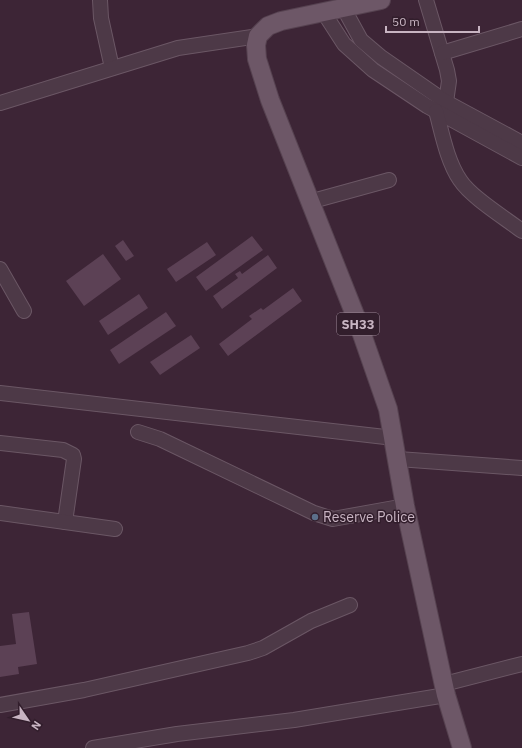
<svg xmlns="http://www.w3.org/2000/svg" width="522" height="748" viewBox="0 0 522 748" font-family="'IBM Plex Sans',sans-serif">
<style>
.building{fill:#5c4155}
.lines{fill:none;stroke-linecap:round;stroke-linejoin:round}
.minor-casing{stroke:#6b5765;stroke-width:16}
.major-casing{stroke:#564250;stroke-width:20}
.minor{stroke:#4d3947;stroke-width:14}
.major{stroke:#6d5767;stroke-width:18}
.service-dot{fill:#5c6f8a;stroke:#321e2c;stroke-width:1.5}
.labels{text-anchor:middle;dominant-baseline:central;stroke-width:3;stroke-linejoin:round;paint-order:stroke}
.shield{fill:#321e2c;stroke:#9b8795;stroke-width:1}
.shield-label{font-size:13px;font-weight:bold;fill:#c8b4c2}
.poi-label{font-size:14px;fill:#c8b4c2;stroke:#321e2c;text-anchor:start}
</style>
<rect width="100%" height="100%" fill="#3d2536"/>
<g class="building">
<polygon points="252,236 263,250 206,291 196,277"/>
<polygon points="123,240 134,256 126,261 115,246"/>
<polygon points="207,242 216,255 176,282 167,269"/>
<polygon points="103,254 121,279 84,306 66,281"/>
<polygon points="268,255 277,268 222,309 213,296 238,278 235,274 240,271 242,274"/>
<polygon points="293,288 302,301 228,356 219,344 252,319 249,316 261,308 263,310"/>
<polygon points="139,294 148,308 108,335 99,321"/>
<polygon points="166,312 176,326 119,364 110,350"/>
<polygon points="191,335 200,348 160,375 150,362"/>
<polygon points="29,612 37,664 18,667 19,674 0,677 0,646 16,644 12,614"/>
</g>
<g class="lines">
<g class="minor-casing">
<g id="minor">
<polyline points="100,0 101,18 112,68"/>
<polyline points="426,0 447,70 449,81 446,102"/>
<polyline points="344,9 361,40 381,57 446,102 522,143"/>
<polyline points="324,13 344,44 373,70 427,106 522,158"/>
<polyline points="442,53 522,29"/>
<polyline points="0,103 178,48 258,36"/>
<path d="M436,111C442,133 447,161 460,180C471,197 505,218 522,231"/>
<polyline points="309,202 389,180"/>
<polyline points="0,269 24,311"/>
<polyline points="0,393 394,438"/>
<polyline points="138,432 160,439 314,513 333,519 405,506"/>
<polyline points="0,443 63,450 73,455 74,459 65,522"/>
<polyline points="398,459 522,468"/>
<polyline points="0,513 115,529"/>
<polyline points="444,684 522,664"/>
<polyline points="0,705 84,690 248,653 263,648 311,621 350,605"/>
<polyline points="93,748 177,734 294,720 446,695"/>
</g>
</g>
<g class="major-casing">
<polyline id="major" points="381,0 281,21 268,26 258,36 256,45 257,59 270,100 357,320 388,409 405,506 446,695 462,748"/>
</g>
<use href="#minor" class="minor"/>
<use href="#major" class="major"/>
</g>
<circle class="service-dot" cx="315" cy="517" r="4"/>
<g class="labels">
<rect class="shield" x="337" y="313" width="42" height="22" rx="3"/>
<g class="shield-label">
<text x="358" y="324">SH33</text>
</g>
<g class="poi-label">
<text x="323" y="517">Reserve Police</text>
</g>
</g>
<g transform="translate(28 720) rotate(124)" stroke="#321e2c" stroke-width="3" paint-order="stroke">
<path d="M0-3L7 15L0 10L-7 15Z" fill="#c8b4c2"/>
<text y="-6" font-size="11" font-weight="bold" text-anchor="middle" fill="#c8b4c2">N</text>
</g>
<path d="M386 26v6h93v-6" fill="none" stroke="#c8b4c2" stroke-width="2"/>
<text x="392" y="26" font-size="12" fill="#c8b4c2" stroke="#321e2c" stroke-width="3" paint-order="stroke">50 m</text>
</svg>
